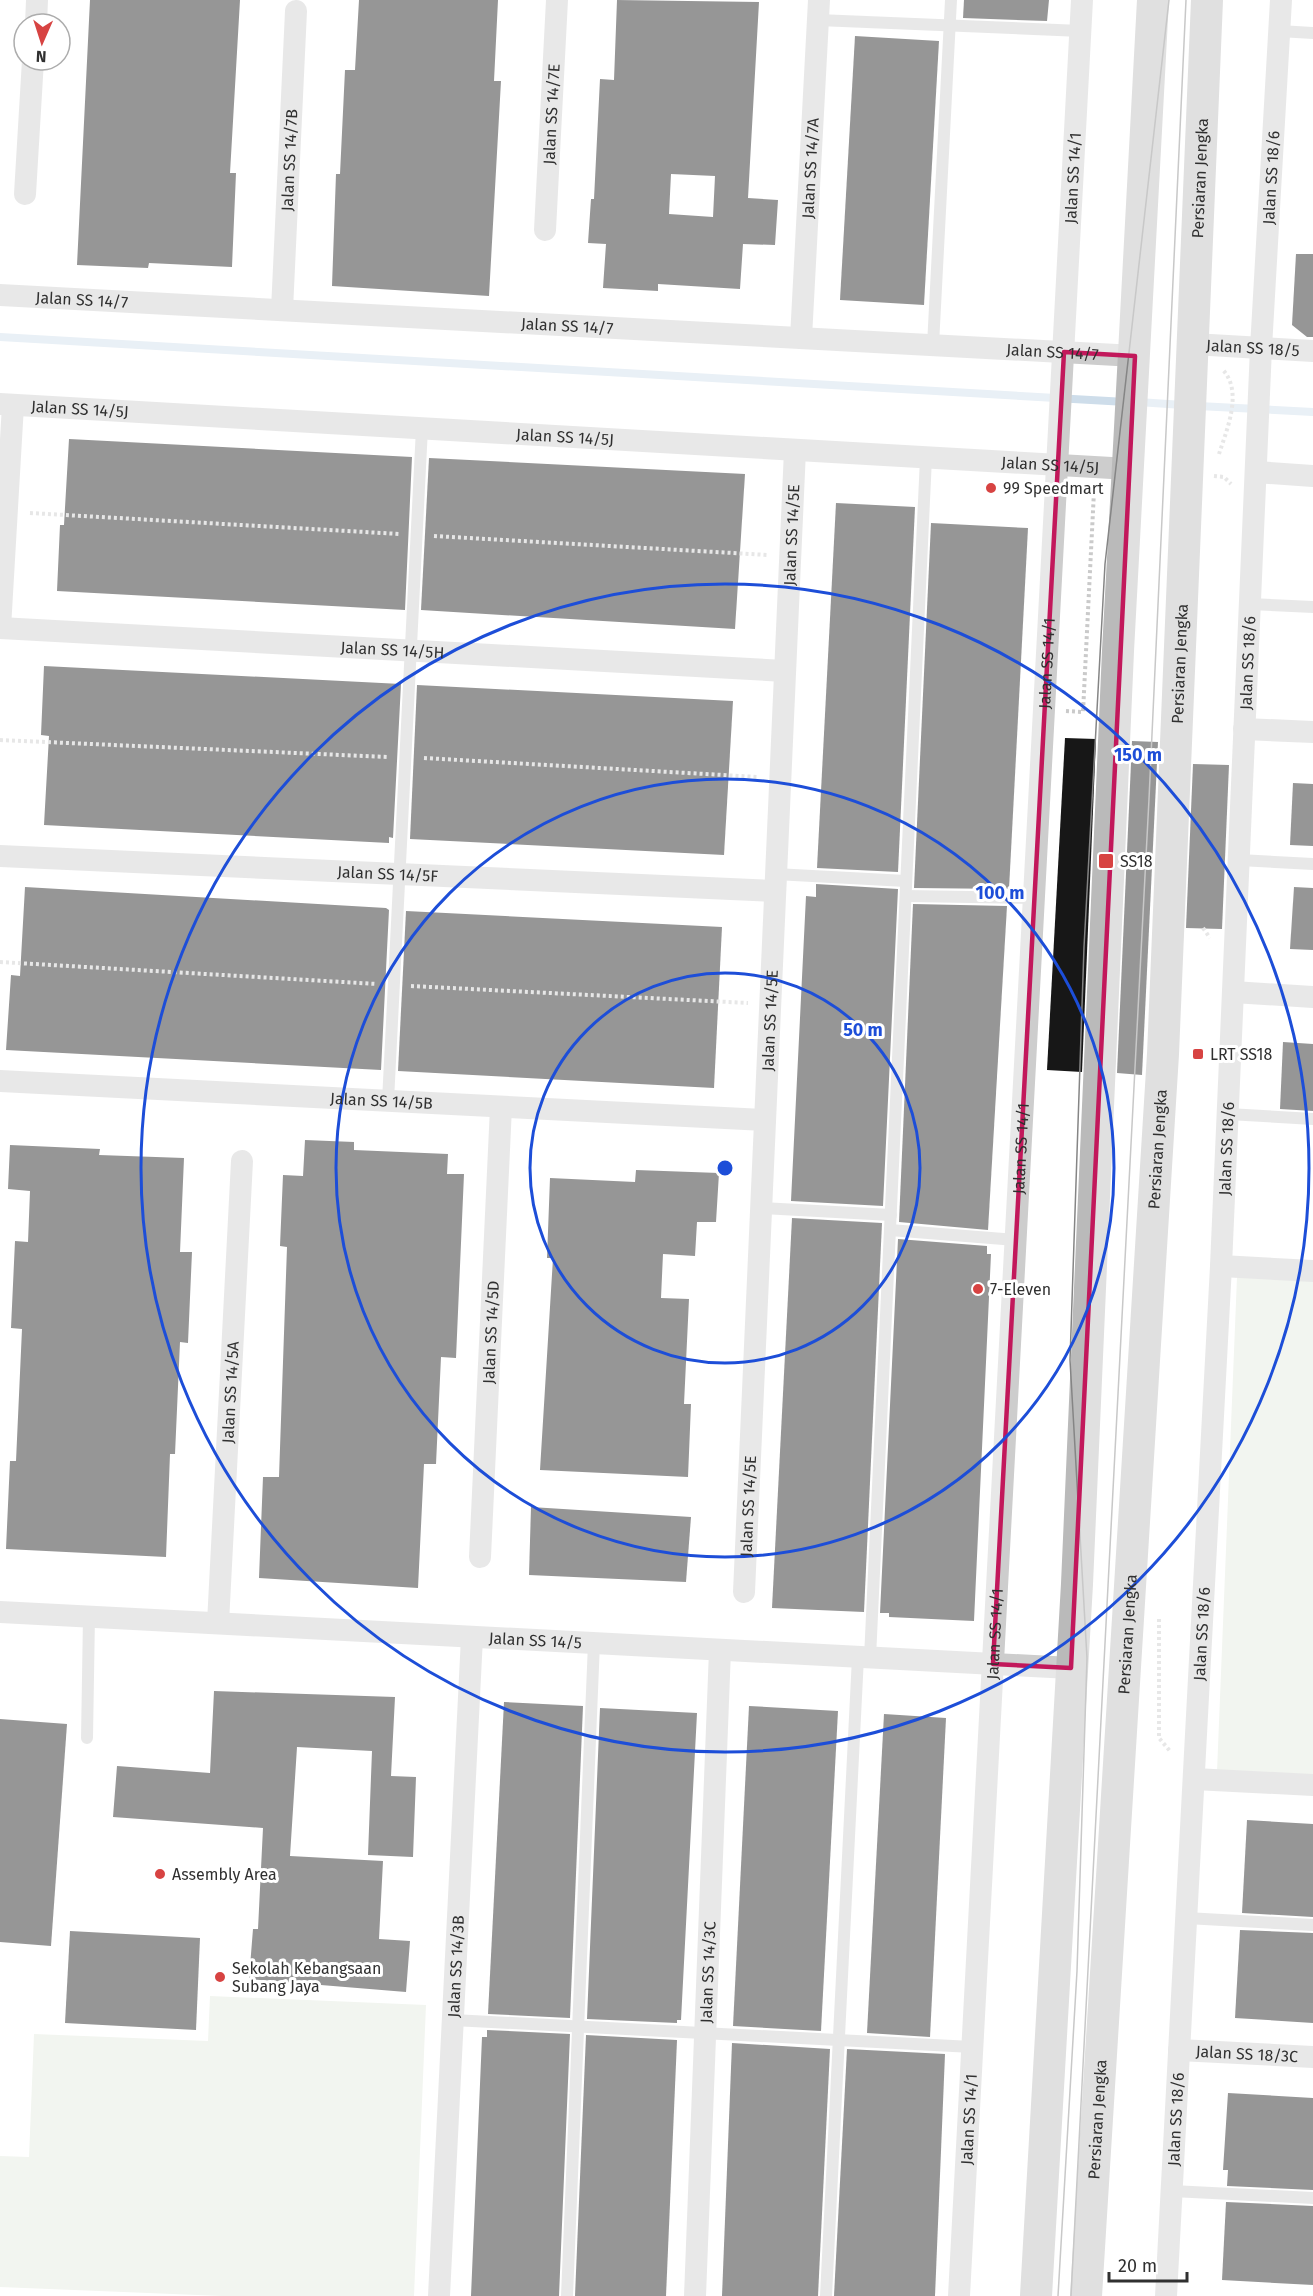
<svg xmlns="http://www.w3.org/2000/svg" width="1313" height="2296" viewBox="0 0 1313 2296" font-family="'Fira Sans',sans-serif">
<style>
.green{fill:#e2e9dd}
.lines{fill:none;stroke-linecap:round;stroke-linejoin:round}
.stream{stroke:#ceddea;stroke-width:8}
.building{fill:#171717;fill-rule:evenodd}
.path{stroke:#cacaca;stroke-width:4;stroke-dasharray:3 3;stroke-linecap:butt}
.service{stroke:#cdcdcd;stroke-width:12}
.minor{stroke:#cdcdcd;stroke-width:22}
.secondary{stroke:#bababa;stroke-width:32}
.tram{stroke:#858585;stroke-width:1.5}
.marked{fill:none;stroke:#c2185b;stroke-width:4.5;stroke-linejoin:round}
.ring{fill:none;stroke:#1d4ed8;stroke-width:3}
.poi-dot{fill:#d74342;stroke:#fff;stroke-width:2}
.labels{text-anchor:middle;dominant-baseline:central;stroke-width:6;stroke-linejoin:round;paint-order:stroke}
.street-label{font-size:16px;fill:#303030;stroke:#fff}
.poi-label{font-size:16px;fill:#303030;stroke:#fff;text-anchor:start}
.centre{fill:#1d4ed8;stroke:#fff;stroke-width:3}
.ring-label{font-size:18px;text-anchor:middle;font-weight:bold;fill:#1d4ed8;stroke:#fff;stroke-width:6;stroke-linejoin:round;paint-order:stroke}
</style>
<rect width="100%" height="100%" fill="#fff"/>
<g class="green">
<polygon points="1237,1277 1313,1281 1313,1776 1217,1772"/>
<polygon points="210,1996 426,2005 414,2296 222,2296 0,2287 0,2156 29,2157 34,2034 208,2041"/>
</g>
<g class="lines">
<g class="stream">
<polyline points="0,337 1126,402"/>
<polyline points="1138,402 1183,405"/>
<polyline points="1198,406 1313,412"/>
</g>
</g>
<g class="building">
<polygon points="90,0 240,0 230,173 236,173 232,267 149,263 148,268 77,265"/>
<polygon points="359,0 498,0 494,81 501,81 489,296 332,286 336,174 340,174 345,70 355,70"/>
<path d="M617,0L759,2L748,198L778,200L775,245L743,244L740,289L658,284V291L603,288L606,244L588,243L591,199H594L600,79L614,80ZM671,174L715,176L713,217L669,214Z"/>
<polygon points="964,0 1049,0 1047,21 963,18"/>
<polygon points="855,36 939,41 924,305 840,300"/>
<polygon points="1296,254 1313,254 1313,337 1307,337 1292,325"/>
<polygon points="69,439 412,457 405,610 57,591 60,525 64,525"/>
<polygon points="429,458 745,474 735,629 421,610"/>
<polygon points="836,503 915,507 898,872 817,868"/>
<polygon points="931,523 1028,528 1009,889 914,888"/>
<polygon points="44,666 401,684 393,838 389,837 389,843 44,825 49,736 41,735"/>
<polygon points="417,685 733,701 724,855 410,839"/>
<polygon points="1065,738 1096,739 1082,1072 1047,1070"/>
<polygon points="1132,741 1158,742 1142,1075 1117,1073"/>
<polygon points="1193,764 1229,765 1222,929 1186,928"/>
<polygon points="1293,783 1313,784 1313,846 1290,845"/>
<polygon points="816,884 898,889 883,1206 791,1201 806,896 816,897"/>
<polygon points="25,887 386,908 389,910 381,1070 6,1050 11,975 20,976"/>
<polygon points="1294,887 1313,888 1313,950 1290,949"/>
<polygon points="913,904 1007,906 988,1230 899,1222"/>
<polygon points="406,911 722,927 714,1088 398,1071"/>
<polygon points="1283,1042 1313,1044 1313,1111 1280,1109"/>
<polygon points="305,1140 354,1142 354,1150 448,1154 447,1174 464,1174 456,1358 441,1357 436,1464 424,1464 418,1588 259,1578 263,1477 279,1477 287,1247 280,1246 283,1175 303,1176"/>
<polygon points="10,1145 100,1149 99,1155 184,1158 180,1252 192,1252 188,1343 180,1342 175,1454 170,1454 166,1557 6,1549 10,1461 16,1461 22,1329 11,1328 15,1241 28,1242 30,1191 8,1189"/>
<polygon points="636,1170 719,1173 716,1222 697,1222 695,1256 663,1254 661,1298 689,1299 684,1404 691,1404 688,1477 540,1470 553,1258 547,1258 550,1178 635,1182"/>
<polygon points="792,1218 882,1223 864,1612 772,1608"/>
<polygon points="898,1239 987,1246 987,1254 991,1254 974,1621 889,1617 889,1613 880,1613"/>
<polygon points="531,1507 691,1517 686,1582 529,1575"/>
<polygon points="214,1691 395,1697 391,1776 416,1777 413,1857 368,1855 372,1751 297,1747 290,1856 383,1861 379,1939 410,1941 406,1992 249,1979 253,1929 258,1929 263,1828 113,1817 117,1766 210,1773"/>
<polygon points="504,1702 583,1706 570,2018 488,2014"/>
<polygon points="749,1706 838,1711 821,2031 733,2026"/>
<polygon points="600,1708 697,1713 681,2020 677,2020 677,2023 587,2019"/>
<polygon points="884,1714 946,1718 930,2037 867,2033"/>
<polygon points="0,1719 67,1724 51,1946 0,1942"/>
<polygon points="1247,1820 1313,1824 1313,1917 1242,1913"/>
<polygon points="1240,1930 1313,1933 1313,2023 1235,2018"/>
<polygon points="70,1931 200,1938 196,2030 65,2023"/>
<polygon points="487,2030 570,2034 559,2296 471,2296 482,2037 487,2037"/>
<polygon points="586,2035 677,2040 666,2296 575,2296"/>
<polygon points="732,2043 830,2049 818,2296 722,2296"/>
<polygon points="847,2049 945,2054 935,2296 834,2296"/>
<polygon points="1228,2093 1313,2098 1313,2190 1227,2186 1228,2170 1223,2170"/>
<polygon points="1226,2202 1313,2206 1313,2285 1222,2280"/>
</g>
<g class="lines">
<g class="path">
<path d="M1219,454C1227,429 1243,392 1223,370"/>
<polyline points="1214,476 1224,477 1231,484"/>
<polyline points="30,513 400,534"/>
<polyline points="434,536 768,555"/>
<polyline points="1066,711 1083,712 1094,491"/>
<polyline points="0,740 387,757"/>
<polyline points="424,758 758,777"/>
<polyline points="1203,928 1210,938"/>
<polyline points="0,962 377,984"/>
<polyline points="411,986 748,1003"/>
<polyline points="1159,1619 1159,1738 1170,1751"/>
</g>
<g class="service">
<polyline points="818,20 1081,31"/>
<polyline points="1279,31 1313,33"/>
<polyline points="933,345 951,0"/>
<polyline points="1250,604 1313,607"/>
<polyline points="1239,860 1313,864"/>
<polyline points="775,874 906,881"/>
<polyline points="906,896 1034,898"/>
<polyline points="388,1101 422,428"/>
<polyline points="1228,1114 1313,1119"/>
<polyline points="760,1208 891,1215"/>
<polyline points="890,1230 1016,1240"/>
<polyline points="870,1658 926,458"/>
<polyline points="87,1738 89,1616"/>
<polyline points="1186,1918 1313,1925"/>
<polyline points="453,2020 972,2047"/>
<polyline points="1172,2191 1313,2198"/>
<polyline points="567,2296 594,1643"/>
<polyline points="826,2296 858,1657"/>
</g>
<g class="minor">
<polyline points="36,24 37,0"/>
<polyline points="25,194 33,60"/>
<path id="s1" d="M545,230L557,0"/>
<path id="s2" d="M0,295L1135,356"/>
<path id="s3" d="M282,310L296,11"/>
<path id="s4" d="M801,338L819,0"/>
<path id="s5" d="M1193,344L1313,351"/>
<path id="s6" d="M0,404L1129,469"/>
<polyline points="1256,472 1313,476"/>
<path id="s7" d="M0,628L785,671"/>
<polyline points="0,628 13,405"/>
<polyline points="1244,729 1313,732"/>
<path id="s8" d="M0,856L775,891"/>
<polyline points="1233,992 1313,997"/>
<path id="s9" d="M0,1081L765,1120"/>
<polyline points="1221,1266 1313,1271"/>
<path id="s10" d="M480,1557L501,1107"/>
<path id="s11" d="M744,1592L795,450"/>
<path id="s12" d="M0,1612L1071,1668"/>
<path id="s13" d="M218,1623L242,1161"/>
<polyline points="1194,1779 1313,1785"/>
<path id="s14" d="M1179,2050L1313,2057"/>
<path id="s15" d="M439,2296L472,1637"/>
<path id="s16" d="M695,2296L720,1650"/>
<path id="s17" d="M959,2296L1082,0"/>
<path id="s18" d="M1166,2296L1221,1266L1261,348L1281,0"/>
</g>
<g class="secondary">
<polyline points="1036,2296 1077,1584 1118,651 1153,0"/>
<path id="s19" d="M1086,2296L1163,1054L1207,0"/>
</g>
<g class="tram">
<polyline points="1058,2296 1077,1971 1087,1658 1070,1360 1084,947 1105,564 1169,0"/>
<polyline points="1071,2296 1149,799 1186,0"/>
</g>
</g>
<path d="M0 0H1313V2296H0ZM1064,352L1135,356L1071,1668L993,1664Z" fill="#fff" fill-opacity=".55" fill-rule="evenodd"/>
<path class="marked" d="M1064,352L1135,356L1071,1668L993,1664Z"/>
<g class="ring">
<circle cx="725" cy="1168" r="195"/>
<circle cx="725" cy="1168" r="389"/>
<circle cx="725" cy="1168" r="584"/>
</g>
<g class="poi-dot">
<circle cx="991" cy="488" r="6"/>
<rect x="1098" y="853" width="16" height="16" rx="3"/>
<rect x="1192" y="1048" width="12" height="12" rx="3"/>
<circle cx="978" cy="1289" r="6"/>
<circle cx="160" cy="1874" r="6"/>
<circle cx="220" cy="1977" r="6"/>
</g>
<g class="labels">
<g class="street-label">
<text stroke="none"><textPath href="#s1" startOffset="116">Jalan SS 14/7E</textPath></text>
<text stroke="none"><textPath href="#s3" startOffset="150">Jalan SS 14/7B</textPath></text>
<text stroke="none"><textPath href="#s4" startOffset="170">Jalan SS 14/7A</textPath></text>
<text stroke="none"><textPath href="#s17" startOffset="2121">Jalan SS 14/1</textPath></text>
<text stroke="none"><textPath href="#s18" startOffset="2121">Jalan SS 18/6</textPath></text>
<text stroke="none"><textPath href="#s19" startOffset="2121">Persiaran Jengka</textPath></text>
<text stroke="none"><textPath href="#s2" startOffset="82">Jalan SS 14/7</textPath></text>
<text stroke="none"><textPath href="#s2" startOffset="568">Jalan SS 14/7</textPath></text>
<text stroke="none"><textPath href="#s5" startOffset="60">Jalan SS 18/5</textPath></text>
<text stroke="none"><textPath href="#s2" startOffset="1054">Jalan SS 14/7</textPath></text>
<text stroke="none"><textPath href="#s6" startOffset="80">Jalan SS 14/5J</textPath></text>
<text stroke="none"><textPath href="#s6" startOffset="566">Jalan SS 14/5J</textPath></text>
<text stroke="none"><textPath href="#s6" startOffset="1052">Jalan SS 14/5J</textPath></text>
<text stroke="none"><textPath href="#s11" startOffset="1058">Jalan SS 14/5E</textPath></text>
<text stroke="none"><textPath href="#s7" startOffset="393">Jalan SS 14/5H</textPath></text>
<text stroke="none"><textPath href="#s17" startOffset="1635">Jalan SS 14/1</textPath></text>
<text stroke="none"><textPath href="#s19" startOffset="1635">Persiaran Jengka</textPath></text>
<text stroke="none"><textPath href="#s18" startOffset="1635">Jalan SS 18/6</textPath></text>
<text stroke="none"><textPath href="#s8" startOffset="388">Jalan SS 14/5F</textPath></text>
<text stroke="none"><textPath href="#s11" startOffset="572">Jalan SS 14/5E</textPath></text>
<text stroke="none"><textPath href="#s9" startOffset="382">Jalan SS 14/5B</textPath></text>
<text stroke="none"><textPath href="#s17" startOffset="1149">Jalan SS 14/1</textPath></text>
<text stroke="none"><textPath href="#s18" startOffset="1149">Jalan SS 18/6</textPath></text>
<text stroke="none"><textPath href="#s19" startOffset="1149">Persiaran Jengka</textPath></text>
<text stroke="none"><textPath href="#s10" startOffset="225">Jalan SS 14/5D</textPath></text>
<text stroke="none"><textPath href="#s13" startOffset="231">Jalan SS 14/5A</textPath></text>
<text stroke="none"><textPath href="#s11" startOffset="86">Jalan SS 14/5E</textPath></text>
<text stroke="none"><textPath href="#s17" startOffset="663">Jalan SS 14/1</textPath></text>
<text stroke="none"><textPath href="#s18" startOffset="663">Jalan SS 18/6</textPath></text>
<text stroke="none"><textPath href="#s19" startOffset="663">Persiaran Jengka</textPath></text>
<text stroke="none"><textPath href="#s12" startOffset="536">Jalan SS 14/5</textPath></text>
<text stroke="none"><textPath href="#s15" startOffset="330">Jalan SS 14/3B</textPath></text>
<text stroke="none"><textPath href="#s16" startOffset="324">Jalan SS 14/3C</textPath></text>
<text stroke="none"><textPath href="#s14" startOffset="68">Jalan SS 18/3C</textPath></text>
<text stroke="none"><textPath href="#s17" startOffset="177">Jalan SS 14/1</textPath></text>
<text stroke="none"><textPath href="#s19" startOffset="177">Persiaran Jengka</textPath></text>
<text stroke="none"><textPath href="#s18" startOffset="177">Jalan SS 18/6</textPath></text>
</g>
<g class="poi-label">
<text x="1003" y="488">99 Speedmart</text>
<text x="1120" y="861">SS18</text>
<text x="1210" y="1054">LRT SS18</text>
<text x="990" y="1289">7-Eleven</text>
<text x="172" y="1874">Assembly Area</text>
<text x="232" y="1968">Sekolah Kebangsaan<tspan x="232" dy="18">Subang Jaya</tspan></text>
</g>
</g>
<circle cx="725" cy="1168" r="9" class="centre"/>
<g class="ring-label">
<text x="1138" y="761">150 m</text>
<text x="1000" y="899">100 m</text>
<text x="863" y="1036">50 m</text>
</g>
<g transform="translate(42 42) rotate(183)"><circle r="28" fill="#ffffff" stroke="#acacac" stroke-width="1.5"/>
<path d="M0-4.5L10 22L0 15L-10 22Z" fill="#d74342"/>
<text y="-9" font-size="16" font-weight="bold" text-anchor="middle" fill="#303030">N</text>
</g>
<path d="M1109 2272v9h78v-9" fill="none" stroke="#303030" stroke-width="3"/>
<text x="1118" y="2272" font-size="18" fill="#303030" stroke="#ffffff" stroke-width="4.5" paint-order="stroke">20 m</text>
</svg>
